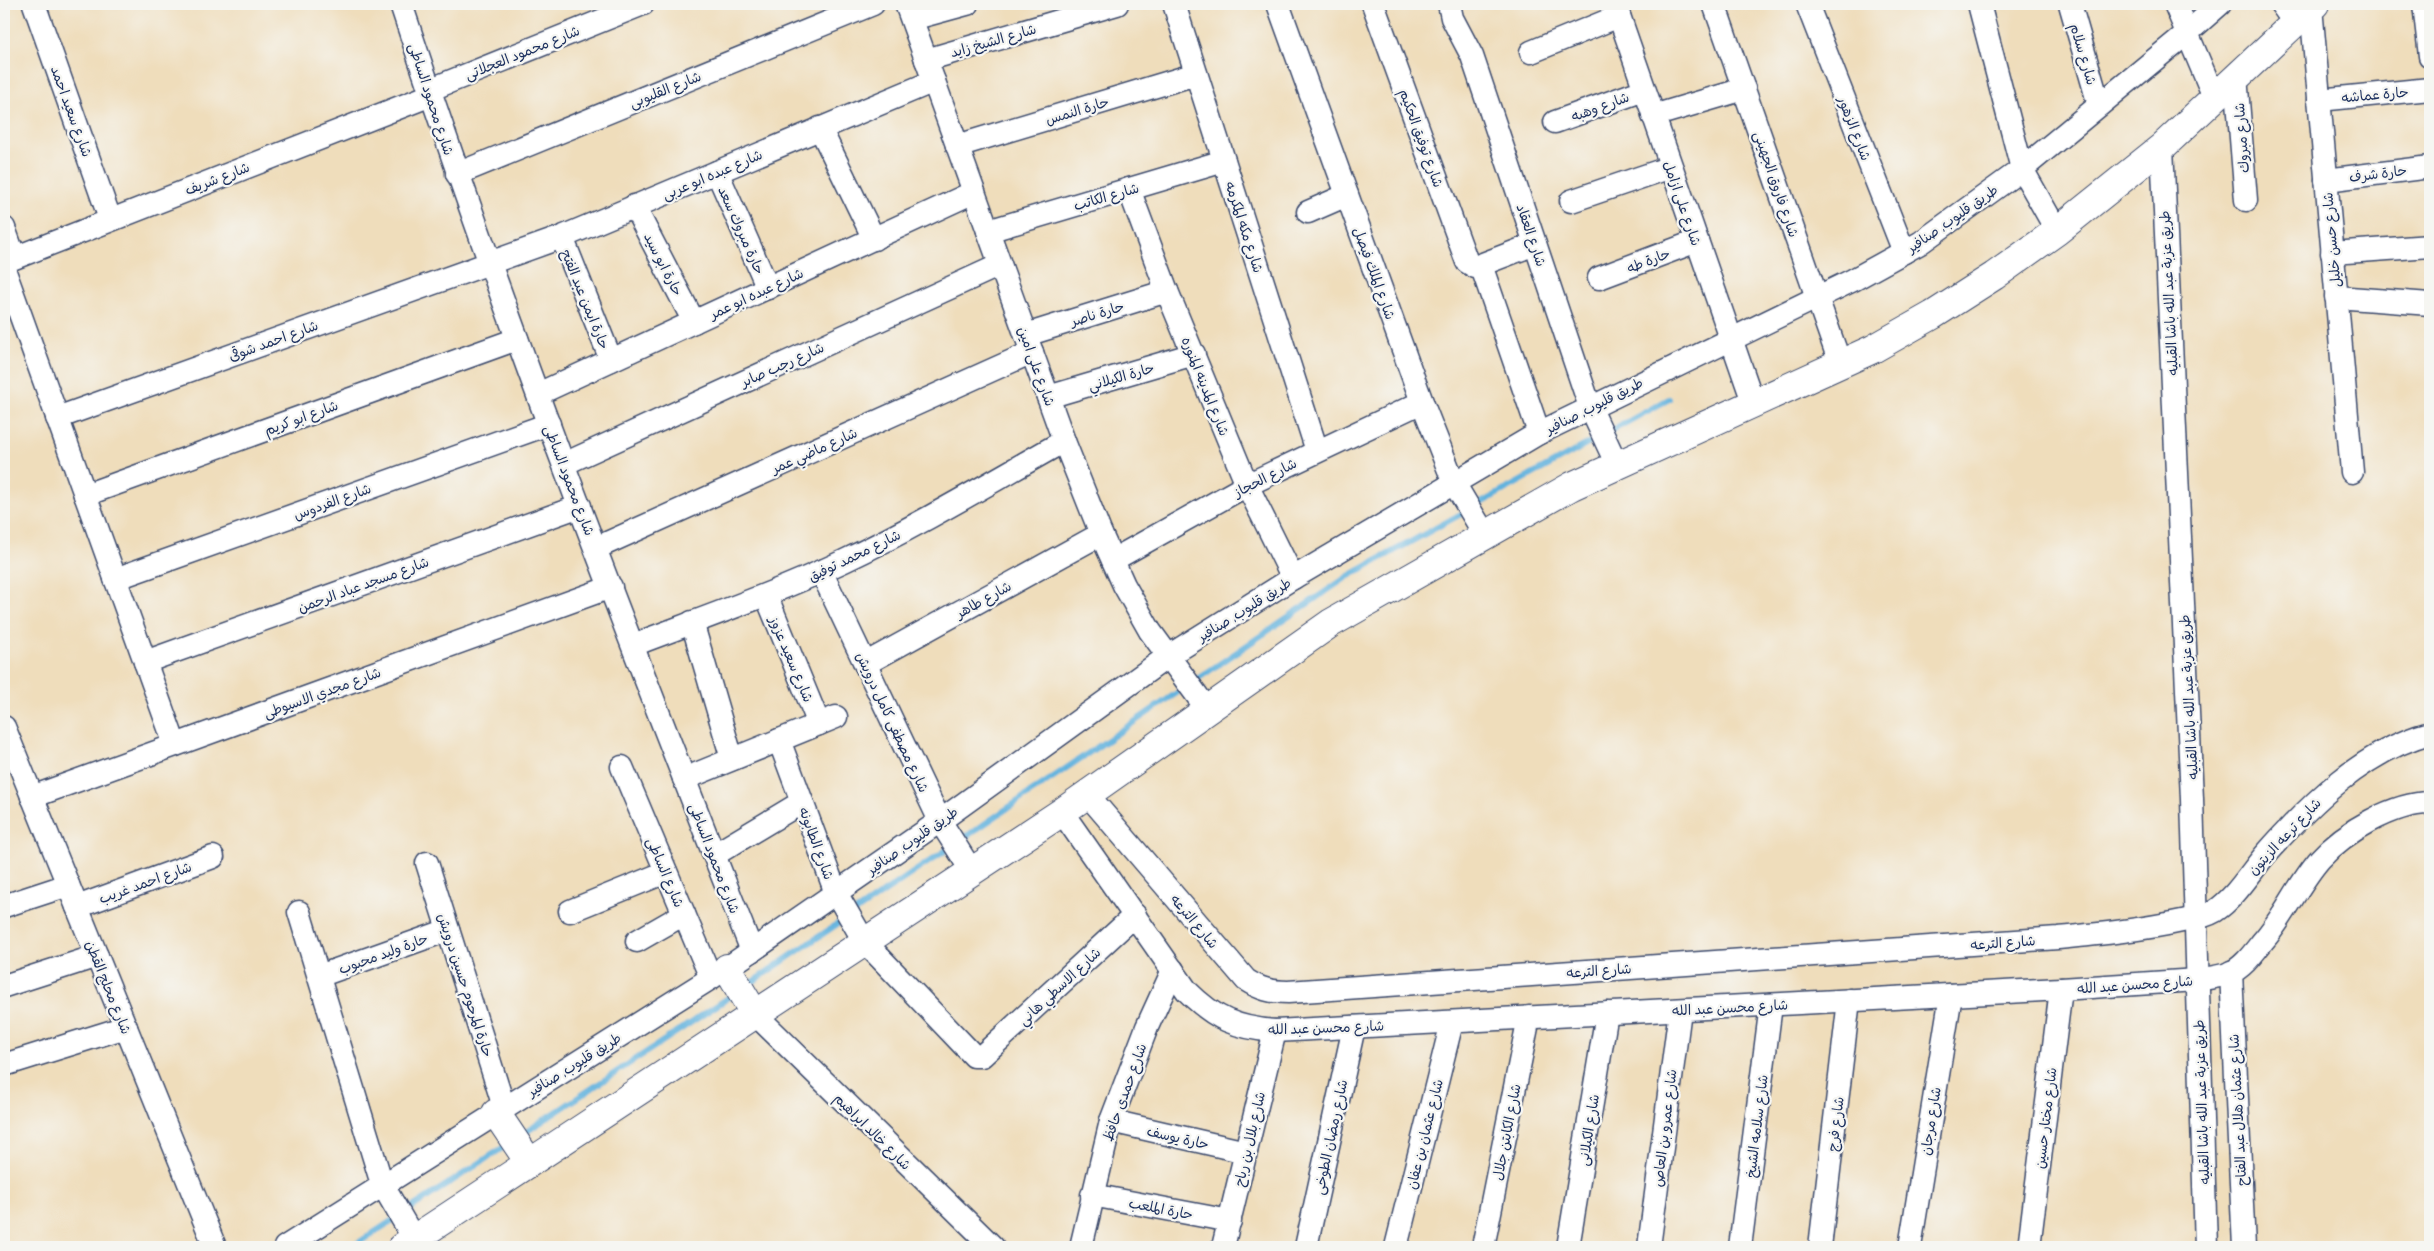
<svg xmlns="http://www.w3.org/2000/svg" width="2434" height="1251" viewBox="0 0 2434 1251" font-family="'Patrick Hand','Playpen Sans Arabic',sans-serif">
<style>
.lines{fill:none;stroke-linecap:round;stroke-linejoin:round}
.stream{stroke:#63b3de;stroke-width:6}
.minor-casing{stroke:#3b496c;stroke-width:25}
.tertiary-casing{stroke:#3b496c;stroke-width:30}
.minor{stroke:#fff;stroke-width:22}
.tertiary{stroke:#fff;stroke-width:28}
.labels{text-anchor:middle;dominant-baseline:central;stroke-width:4.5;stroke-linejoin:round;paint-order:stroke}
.street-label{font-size:14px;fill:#1b2f5e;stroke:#f6f6f2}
</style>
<rect width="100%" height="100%" fill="#f6f6f2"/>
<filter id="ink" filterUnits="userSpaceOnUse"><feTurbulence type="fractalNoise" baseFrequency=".02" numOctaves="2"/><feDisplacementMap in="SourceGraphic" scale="10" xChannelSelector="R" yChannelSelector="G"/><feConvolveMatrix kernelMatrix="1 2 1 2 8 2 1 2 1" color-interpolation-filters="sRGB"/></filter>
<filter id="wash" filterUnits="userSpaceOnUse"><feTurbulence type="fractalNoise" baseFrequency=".0096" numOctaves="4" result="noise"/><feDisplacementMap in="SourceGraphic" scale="20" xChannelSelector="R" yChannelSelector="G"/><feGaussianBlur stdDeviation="1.12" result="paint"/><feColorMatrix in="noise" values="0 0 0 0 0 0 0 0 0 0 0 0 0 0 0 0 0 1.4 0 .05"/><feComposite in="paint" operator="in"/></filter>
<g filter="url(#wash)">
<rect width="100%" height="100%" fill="#efddbb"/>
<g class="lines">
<g class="stream">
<polyline points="745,987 1347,577 1669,399"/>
<polyline points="520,1136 734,994"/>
<polyline points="352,1247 510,1143"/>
</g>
</g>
</g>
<g filter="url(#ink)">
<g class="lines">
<g class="minor-casing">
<g id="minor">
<polyline points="34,4 110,219"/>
<path d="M401,4C506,324 628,638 752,951"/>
<polyline points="906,4 1064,441 1101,534 1124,585 1150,631 1207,709"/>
<polyline points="1174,4 1317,451"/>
<polyline points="1278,4 1422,402 1454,483 1485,535"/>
<polyline points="1373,4 1467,262 1475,267 1535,244"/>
<polyline points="1449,4 1452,18 1472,56 1590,407 1617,465"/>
<polyline points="1615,4 1753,402"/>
<polyline points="1714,4 1840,363"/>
<polyline points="1807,4 1904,252"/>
<polyline points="1979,4 2022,169 2057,231"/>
<polyline points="2070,4 2099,105"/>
<polyline points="2175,4 2214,97"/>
<polyline points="2281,4 2294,22"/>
<polyline points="2424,4 2430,56"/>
<polyline points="2311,7 2352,472"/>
<polyline points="912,19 967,4"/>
<polyline points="1531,52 1619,16"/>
<polyline points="926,60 1117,4"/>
<polyline points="2236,76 2246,200"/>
<polyline points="429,90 643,4"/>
<polyline points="2319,100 2430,89"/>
<polyline points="1653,116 1744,89"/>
<polyline points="1555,122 1644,90"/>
<polyline points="820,128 874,239"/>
<polyline points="957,146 1196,74"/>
<polyline points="2162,147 2192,799 2206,1247"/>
<polyline points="717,172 768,288"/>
<polyline points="457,174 873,4"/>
<polyline points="2326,180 2430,167"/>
<polyline points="1129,189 1167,291 1247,485 1293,578"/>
<polyline points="1571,201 1671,167"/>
<polyline points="634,206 694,322"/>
<polyline points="1308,212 1347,195"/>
<polyline points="4,228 14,256"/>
<polyline points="988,231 1224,161"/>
<polyline points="562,237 611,360"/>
<polyline points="2332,253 2430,246"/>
<polyline points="4,262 431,95"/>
<polyline points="1481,265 1539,433"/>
<polyline points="4,269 175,745"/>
<polyline points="1599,278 1697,241"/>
<polyline points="2336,297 2430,304"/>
<polyline points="1026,335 1167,291"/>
<polyline points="538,394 974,192"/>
<polyline points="1048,397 1194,354"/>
<polyline points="57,418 562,237 934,81"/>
<polyline points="564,464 1000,265"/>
<polyline points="85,495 517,339"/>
<polyline points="596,548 1032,352"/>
<polyline points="1113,560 1247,485 1422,402"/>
<polyline points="821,571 940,821 971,870"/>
<polyline points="115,579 549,424"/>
<polyline points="766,595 819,724"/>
<polyline points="692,622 732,759"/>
<path d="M633,645C704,618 776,593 844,561C920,525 991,482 1064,441"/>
<polyline points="145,662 580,506"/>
<polyline points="865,664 1101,534"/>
<polyline points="4,727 215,1247"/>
<polyline points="779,740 836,893 864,941 974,1056 982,1056 1135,915"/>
<polyline points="622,767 711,978"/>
<polyline points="684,779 836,717"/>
<path d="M1087,794L1246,980C1260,989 1271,992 1288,992L2058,938C2100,934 2141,930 2182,921C2192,919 2205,917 2215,911C2235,898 2250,873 2265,855C2310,804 2363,751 2430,733"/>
<polyline points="32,797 611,587"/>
<path d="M1062,812L1187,991C1215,1019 1236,1028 1275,1031L2061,989L2197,980C2207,978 2220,977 2230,973C2244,967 2254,952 2263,941C2285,916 2298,884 2320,859C2344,832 2394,803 2430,803"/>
<polyline points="714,855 802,802"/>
<polyline points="427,863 504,1107"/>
<polyline points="4,906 68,885"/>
<polyline points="77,907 213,857"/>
<polyline points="570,911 666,872"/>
<polyline points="299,912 382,1184 414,1239"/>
<polyline points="637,941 684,914"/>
<polyline points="2231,972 2244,1247"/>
<polyline points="319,976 448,930"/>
<polyline points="4,986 97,956"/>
<polyline points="754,1013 993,1247"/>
<polyline points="4,1065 126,1027"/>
<polyline points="1111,1121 1246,1152"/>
<polyline points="1092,1195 1230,1221"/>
<polyline points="285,1247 727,968 940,821 1167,657 1293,578 1539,433 1853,280 1920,243 2022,169 2187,33 2220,4"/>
<polyline points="1081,1247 1111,1121 1147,1027 1173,970"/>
<polyline points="1223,1247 1275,1031"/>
<polyline points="1306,1247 1354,1027"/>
<polyline points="1396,1247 1452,1022"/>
<polyline points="1483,1247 1529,1017"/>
<polyline points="1568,1247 1607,1013"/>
<polyline points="1649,1247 1680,1010"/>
<polyline points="1740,1247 1771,1005"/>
<polyline points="1820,1247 1849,1000"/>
<polyline points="1910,1247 1951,995"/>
<polyline points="2029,1247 2061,989"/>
</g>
</g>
<g class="tertiary-casing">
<g id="tertiary">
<polyline points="727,968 754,1013"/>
<polyline points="496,1113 529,1162"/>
<polyline points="402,1247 1062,812 1331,623 1572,486 1873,349 1933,315 1994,276 2057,231 2162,147 2315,4"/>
</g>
</g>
<use href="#minor" class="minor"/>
<use href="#tertiary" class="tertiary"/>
</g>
</g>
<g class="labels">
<g class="street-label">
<text transform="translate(993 40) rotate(-16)">شارع الشيخ زايد</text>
<text transform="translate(522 52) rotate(-22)">شارع محمود العجلاتى</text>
<text transform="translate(2084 54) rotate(74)">شارع سلام</text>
<text transform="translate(665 89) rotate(-22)">شارع القليوبى</text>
<text transform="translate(2375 94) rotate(-5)">حارة عماشه</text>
<text transform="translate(432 99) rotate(72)">شارع محمود الساطى</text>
<text transform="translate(1600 106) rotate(-20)">شارع وهبه</text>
<text transform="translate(1077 110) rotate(-17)">حارة النمس</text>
<text transform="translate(72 111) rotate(70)">شارع سعيد احمد</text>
<text transform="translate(1855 128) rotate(69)">شارع الزهور</text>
<text transform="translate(1422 138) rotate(70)">شارع توفيق الحكيم</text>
<text transform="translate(2241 138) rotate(-94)">شارع مبروك</text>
<text transform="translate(2378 173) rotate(-7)">حارة شرف</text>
<text transform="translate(712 174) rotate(-23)">شارع عبده ابو عربى</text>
<text transform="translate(217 178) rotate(-21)">شارع شريف</text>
<text transform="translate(1777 184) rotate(71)">شارع فاروق الجهينى</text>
<text transform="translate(1106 196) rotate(-16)">شارع الكاتب</text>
<text transform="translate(1683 203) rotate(71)">شارع على ازامل</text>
<text transform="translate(1952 218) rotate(-35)">طريق قليوب, صنافير</text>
<text transform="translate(1245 227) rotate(72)">شارع مكه المكرمه</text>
<text transform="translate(742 230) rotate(66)">حارة مبروك سعد</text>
<text transform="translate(1532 235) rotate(71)">شارع العقاد</text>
<text transform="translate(2331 240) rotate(-95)">شارع حسن خليل</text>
<text transform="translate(1648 260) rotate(-21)">حارة طه</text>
<text transform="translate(664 264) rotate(63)">حارة ابو سيد</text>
<text transform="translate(1375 273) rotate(70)">شارع الملك فيصل</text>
<text transform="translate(756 293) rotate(-25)">شارع عبده ابو عمر</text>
<text transform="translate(2168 293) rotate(-93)">طريق عزبة عبد الله باشا القبليه</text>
<text transform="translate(586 299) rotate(68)">حارة ايمن عبد الفتح</text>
<text transform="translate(1097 313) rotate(-17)">حارة ناصر</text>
<text transform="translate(273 340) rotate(-20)">شارع احمد شوقى</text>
<text transform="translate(782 364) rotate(-24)">شارع رجب صابر</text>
<text transform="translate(1037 366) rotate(70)">شارع على امين</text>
<text transform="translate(1121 376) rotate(-16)">حارة الكيلاني</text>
<text transform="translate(1206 386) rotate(68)">شارع المدينه المنوره</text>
<text transform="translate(1594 405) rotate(-27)">طريق قليوب, صنافير</text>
<text transform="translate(301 417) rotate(-20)">شارع ابو كريم</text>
<text transform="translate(814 450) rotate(-24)">شارع ماضي عمر</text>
<text transform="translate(1265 477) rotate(-27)">شارع الحجاز</text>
<text transform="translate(570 480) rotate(69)">شارع محمود الساطى</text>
<text transform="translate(332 501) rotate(-20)">شارع الفردوس</text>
<text transform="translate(854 555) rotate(-26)">شارع محمد توفيق</text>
<text transform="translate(363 584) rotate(-20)">شارع مسجد عباد الرحمن</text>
<text transform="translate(983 599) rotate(-29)">شارع طاهر</text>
<text transform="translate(1244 609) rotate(-32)">طريق قليوب, صنافير</text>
<text transform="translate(792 659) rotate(67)">شارع سعيد عزوز</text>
<text transform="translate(322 692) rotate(-20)">شارع مجدي الاسيوطى</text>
<text transform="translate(2188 697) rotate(-93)">طريق عزبة عبد الله باشا القبليه</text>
<text transform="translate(893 722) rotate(65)">شارع مصطفى كامل درويش</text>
<text transform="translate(2284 836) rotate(-47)">شارع ترعه الزيتون</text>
<text transform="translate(912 840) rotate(-35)">طريق قليوب, صنافير</text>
<text transform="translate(817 843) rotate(70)">شارع الطابونه</text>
<text transform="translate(715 858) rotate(69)">شارع محمود الساطى</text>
<text transform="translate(666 872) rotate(67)">شارع الساطى</text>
<text transform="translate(145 882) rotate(-20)">شارع احمد غريب</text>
<text transform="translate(1195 921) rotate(50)">شارع الترعه</text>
<text transform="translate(2003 942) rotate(-4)">شارع الترعه</text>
<text transform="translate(383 953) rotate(-20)">حارة وليد محبوب</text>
<text transform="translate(1599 970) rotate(-4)">شارع الترعه</text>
<text transform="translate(2135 984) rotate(-4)">شارع محسن عبد الله</text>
<text transform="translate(466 985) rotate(72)">حارة المرحوم حسين درويش</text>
<text transform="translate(1059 986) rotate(-43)">شارع الاسطي هاني</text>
<text transform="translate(109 987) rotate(68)">شارع محلج القطن</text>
<text transform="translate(1730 1007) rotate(-3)">شارع محسن عبد الله</text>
<text transform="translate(1326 1027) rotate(-2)">شارع محسن عبد الله</text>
<text transform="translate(574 1064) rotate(-32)">طريق قليوب, صنافير</text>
<text transform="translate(1124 1092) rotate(-70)">شارع حمدى حافظ</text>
<text transform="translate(2201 1102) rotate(-92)">طريق عزبة عبد الله باشا القبليه</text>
<text transform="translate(2237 1110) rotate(-93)">شارع عثمان هلال عبد الفتاح</text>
<text transform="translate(2045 1118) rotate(-83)">شارع مختار حسين</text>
<text transform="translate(1930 1121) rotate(-81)">شارع مرجان</text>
<text transform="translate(1835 1124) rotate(-83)">شارع فرج</text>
<text transform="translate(1756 1126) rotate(-83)">شارع سلامه الشيخ</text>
<text transform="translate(1664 1128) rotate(-83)">شارع عمرو بن العاص</text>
<text transform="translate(1588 1130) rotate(-81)">شارع الكيلانى</text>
<text transform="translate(873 1131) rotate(45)">شارع خالد ابراهيم</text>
<text transform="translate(1506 1132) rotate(-79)">شارع الكابتن جلال</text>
<text transform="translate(1424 1134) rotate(-76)">شارع عثمان بن عفان</text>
<text transform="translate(1178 1137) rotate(13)">حارة يوسف</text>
<text transform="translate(1330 1137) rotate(-78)">شارع رمضان الطوخى</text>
<text transform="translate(1249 1139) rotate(-77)">شارع بلال بن رباح</text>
<text transform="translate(1161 1208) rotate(11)">حارة الملعب</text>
</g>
</g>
<rect width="2434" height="1251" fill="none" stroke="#f6f6f2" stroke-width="20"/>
</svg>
